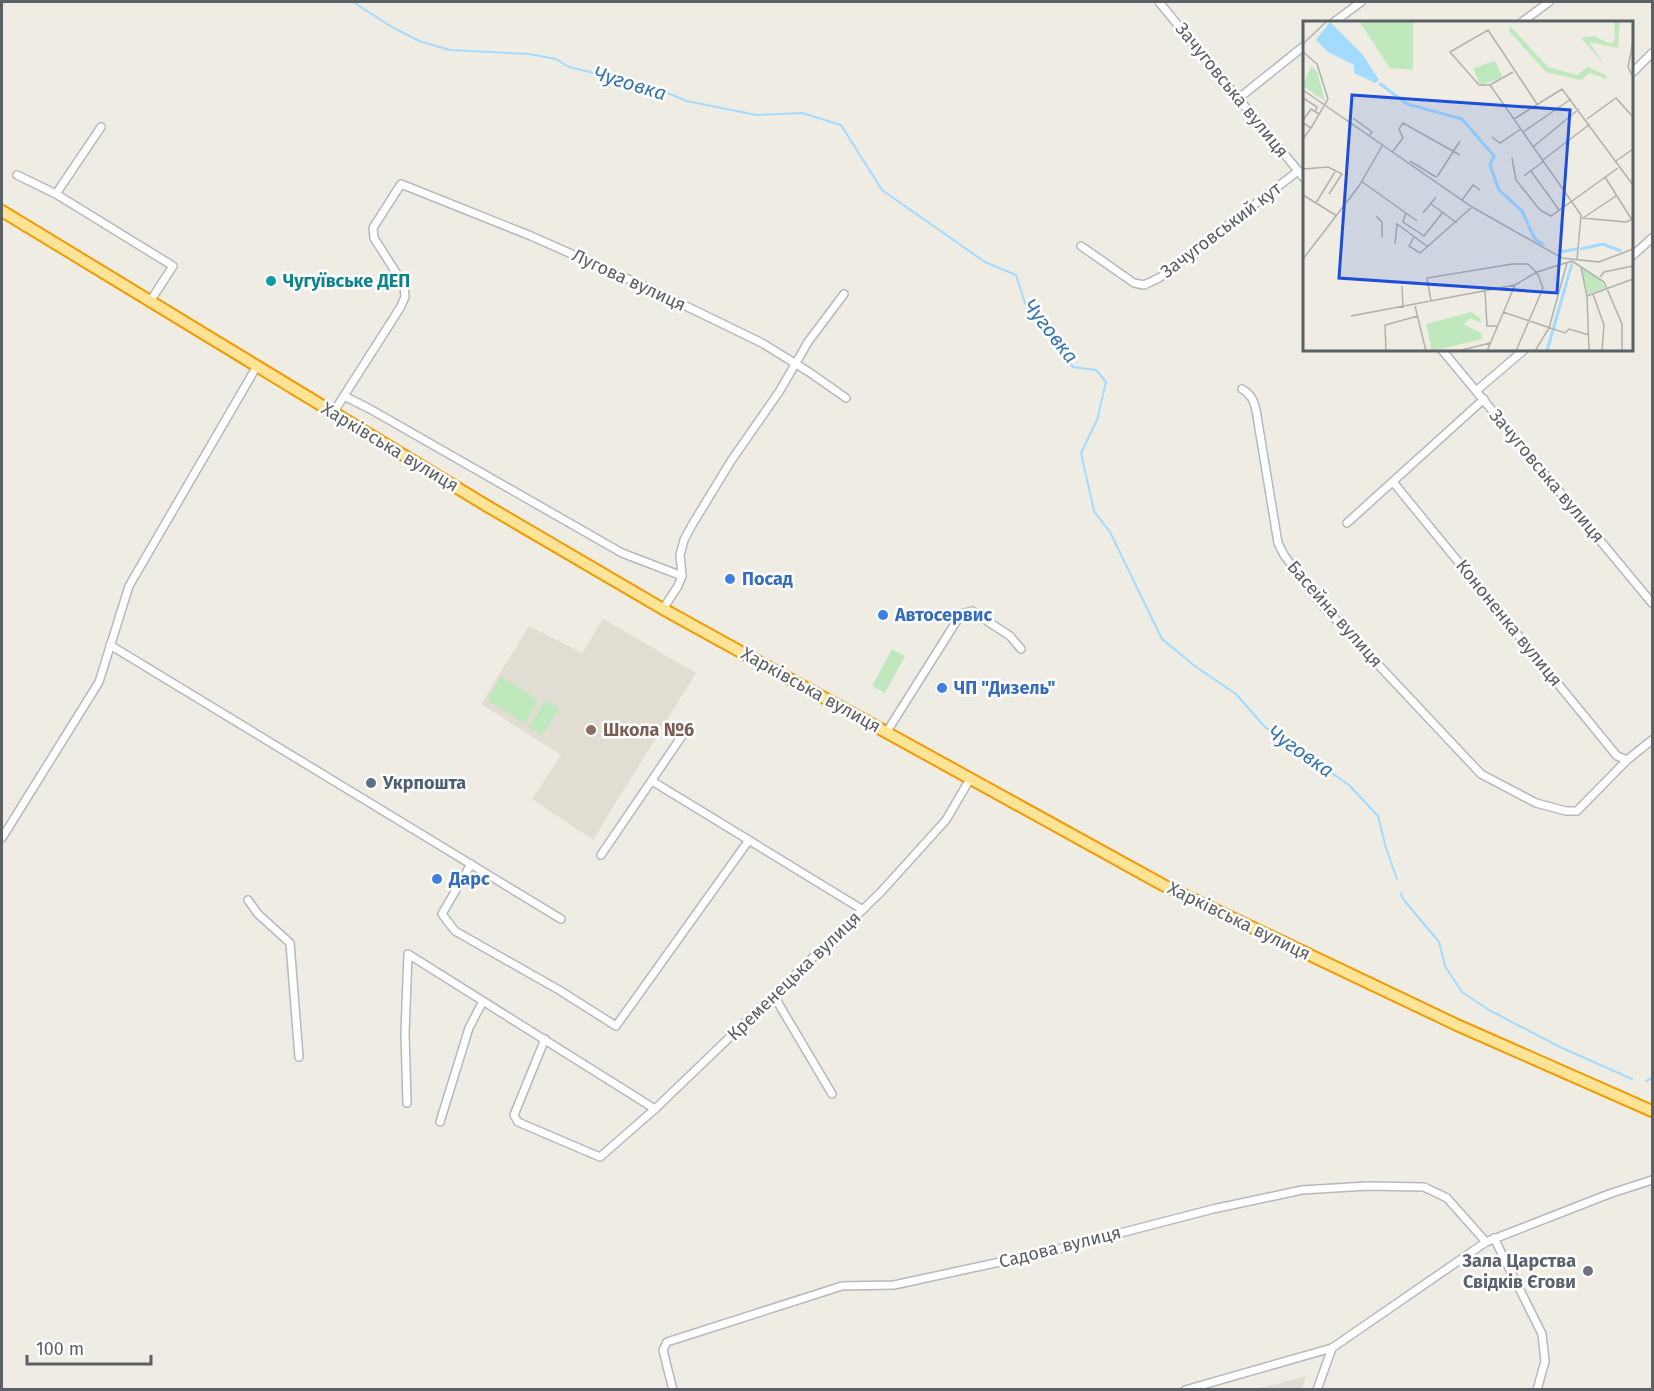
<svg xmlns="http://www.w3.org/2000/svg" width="1654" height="1391" viewBox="0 0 1654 1391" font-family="'Fira Sans',sans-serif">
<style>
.education{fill:#e1ddd3}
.green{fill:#bfe8bd}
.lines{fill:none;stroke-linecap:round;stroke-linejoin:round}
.stream{stroke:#a2dbff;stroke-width:2}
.minor-casing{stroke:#b5b9be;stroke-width:10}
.trunk-casing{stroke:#f19b00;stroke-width:14}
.minor{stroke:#fff;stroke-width:7}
.trunk{stroke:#ffe498;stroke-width:10}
.culture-dot{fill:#0f9aa8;stroke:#fff;stroke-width:2}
.shop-dot{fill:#3f7fe0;stroke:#fff;stroke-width:2}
.education-dot{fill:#8d6e63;stroke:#fff;stroke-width:2}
.service-dot{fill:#5c6f8a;stroke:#fff;stroke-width:2}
.worship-dot{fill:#6b7280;stroke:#fff;stroke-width:2}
.labels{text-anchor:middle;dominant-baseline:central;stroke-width:5;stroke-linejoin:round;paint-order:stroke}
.street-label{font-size:18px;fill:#5b6065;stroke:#fff}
.culture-label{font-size:18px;font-weight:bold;fill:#0d838f;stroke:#fff;text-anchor:start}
.shop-label{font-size:18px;font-weight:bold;fill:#366cbe;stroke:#fff;text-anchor:start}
.education-label{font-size:18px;font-weight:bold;fill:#785e54;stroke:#fff;text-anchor:start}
.service-label{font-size:18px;font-weight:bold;fill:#4e5e75;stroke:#fff;text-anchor:start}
.worship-label{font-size:18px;font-weight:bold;fill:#5b616d;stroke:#fff;text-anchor:end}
.water-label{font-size:20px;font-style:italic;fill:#3676b0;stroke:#fff}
.inset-river{fill:none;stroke:#a2dbff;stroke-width:3}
.inset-road{fill:none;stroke:#b0b0ad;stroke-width:1.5}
.view{fill:#1d4ed8;fill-opacity:0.15;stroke:#1d4ed8;stroke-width:3}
.inset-edge{fill:none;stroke:#5b6065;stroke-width:3}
</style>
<rect width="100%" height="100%" fill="#efece3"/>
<g class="education">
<polygon points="603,619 696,673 593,840 532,799 561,755 481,704 529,626 582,653"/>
<polygon points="1306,1376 1302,1389 1254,1389 1255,1389"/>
</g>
<g class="green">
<polygon points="892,649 905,656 885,693 872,686"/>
<polygon points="501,677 538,700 525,723 487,700"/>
<polygon points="545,701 559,709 542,735 529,727"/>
</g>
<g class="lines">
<g class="stream">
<polyline points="353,2 392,27 419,41 450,50 529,54 556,59 569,67 655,88 687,101 756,115 802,113 841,125 882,190 985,262 1016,275 1026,306 1043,330 1073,367 1096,370 1106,382 1097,420 1081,453 1094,511 1110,532 1162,639 1196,667 1236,694 1265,727 1349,785 1378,816 1386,848 1397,879"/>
<polyline points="1401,893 1403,899 1439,942 1445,966 1462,992 1489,1010 1560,1047 1632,1079"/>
<polyline points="1646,1081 1652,1078"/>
</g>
<g class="minor-casing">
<g id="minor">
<polyline points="1159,2 1304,178"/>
<polyline points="1334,22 1361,2"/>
<polyline points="1522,22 1549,2"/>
<polyline points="1632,73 1652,53"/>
<polyline points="1239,98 1304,46"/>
<polyline points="17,175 56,194 173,266 151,300"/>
<polyline points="56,194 101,127"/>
<polyline points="1081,246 1134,283 1144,285 1159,278 1298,171"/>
<polyline points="1632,256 1652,238"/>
<polyline points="1442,350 1652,603"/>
<path d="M1242,389C1251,394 1254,401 1256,410L1278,543L1284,555L1322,605L1481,774L1536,803L1566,811H1577L1627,760L1652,740"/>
<polyline points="1476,391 1524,350"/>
<polyline points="344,396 370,409 622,553 682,576"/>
<polyline points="333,413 400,308 405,297 404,285 374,238 373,228 401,184 531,236 653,290 762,343 809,372 846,398"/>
<polyline points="1393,482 1617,756 1627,760"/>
<polyline points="1347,523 1484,399"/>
<polyline points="663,609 678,586 682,576 680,555 684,540 692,525 731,461 779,392 808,342 844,294"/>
<polyline points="110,645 561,919"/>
<polyline points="886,733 961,614 972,611 1010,636 1021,649"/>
<polyline points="652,781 863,910"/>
<polyline points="2,838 99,682 129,586 257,366"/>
<polyline points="601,855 688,727"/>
<polyline points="471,864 442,914 455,931 559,990 616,1026 749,840"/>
<polyline points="248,900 258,914 290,943 299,1057"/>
<polyline points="774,996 832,1094"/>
<polyline points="545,1039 514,1115 518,1122 600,1157 655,1109 880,893 946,820 970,779"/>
<polyline points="407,1103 405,1033 408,954 655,1109"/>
<polyline points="440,1122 469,1028 483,1001"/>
<polyline points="1494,1238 1542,1334 1545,1361 1537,1390"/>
<polyline points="673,1390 663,1350 667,1342 842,1286 894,1285 1055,1250 1213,1209 1302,1190 1367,1186 1424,1187 1447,1198 1486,1242"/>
<polyline points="1185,1390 1332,1348 1486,1242 1609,1194 1652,1180"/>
<polyline points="1317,1390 1332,1348"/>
</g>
</g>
<g class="trunk-casing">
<polyline id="trunk" points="2,211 487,506 663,609 1163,885 1457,1025 1652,1111"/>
</g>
<use href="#minor" class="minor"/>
<use href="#trunk" class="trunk"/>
</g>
<circle class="culture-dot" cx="271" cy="281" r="6"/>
<g class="shop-dot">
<circle cx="730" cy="579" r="6"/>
<circle cx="883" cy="615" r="6"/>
<circle cx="942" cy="688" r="6"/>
<circle cx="437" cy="879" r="6"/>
</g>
<circle class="education-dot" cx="591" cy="730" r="6"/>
<circle class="service-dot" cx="371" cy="783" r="6"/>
<circle class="worship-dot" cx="1588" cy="1271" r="6"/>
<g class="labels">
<g class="street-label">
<text transform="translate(1232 90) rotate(51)">Зачуговська вулиця</text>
<text transform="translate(1221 230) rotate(-37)">Зачуговський кут</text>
<text transform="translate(629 280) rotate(25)">Лугова вулиця</text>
<text transform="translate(390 447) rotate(31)">Харківська вулиця</text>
<text transform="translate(1547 476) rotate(50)">Зачуговська вулиця</text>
<text transform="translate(1335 614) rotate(49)">Басейна вулиця</text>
<text transform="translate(1509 623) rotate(51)">Кононенка вулиця</text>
<text transform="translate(811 690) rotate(29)">Харківська вулиця</text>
<text transform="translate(1239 921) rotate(26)">Харківська вулиця</text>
<text transform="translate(794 976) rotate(-44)">Кременецька вулиця</text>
<text transform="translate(1060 1247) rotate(-14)">Садова вулиця</text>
</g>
<g class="culture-label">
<text x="283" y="281">Чугуївське ДЕП</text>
</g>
<g class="shop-label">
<text x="742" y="579">Посад</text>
<text x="895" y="615">Автосервис</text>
<text x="954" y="688">ЧП "Дизель"</text>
<text x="449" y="879">Дарс</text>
</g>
<g class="education-label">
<text x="603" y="730">Школа №6</text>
</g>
<g class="service-label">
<text x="383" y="783">Укрпошта</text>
</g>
<g class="worship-label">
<text x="1576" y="1261">Зала Царства<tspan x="1576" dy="21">Свідків Єгови</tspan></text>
</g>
<g class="water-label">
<text transform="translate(630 83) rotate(17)">Чуговка</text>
<text transform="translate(1051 331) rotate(52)">Чуговка</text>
<text transform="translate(1301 751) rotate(35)">Чуговка</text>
</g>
</g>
<g transform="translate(1303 21)">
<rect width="330" height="330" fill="#efece3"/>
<path d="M56,0H110V49L87,47ZM311,0H317L315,27L286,21L301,43L278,17L291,15L308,23L312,19ZM207,5L245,46L274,54L285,46L304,55L303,58L287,52L278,59L243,51L206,10ZM192,40L200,57L177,64L170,47ZM8,45L14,51L22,80L0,65ZM279,248L296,257L302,267L285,273ZM168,291L177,297L178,302L167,297L161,303L178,312L179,318L129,330L123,303Z" fill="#bfe8bd"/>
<path d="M27,1L60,34L76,59L72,62L51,52V44L25,31L13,19Z" fill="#a2dbff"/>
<path class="inset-river" d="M76,62L104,83L159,98L191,135L187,144L196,169L219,190L225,203M225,204L232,218L241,224M277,228L300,223L318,230M256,231L274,228M244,330L269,242"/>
<path class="inset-road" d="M330,21L325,46L330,56M0,23L24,0M0,31L14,43L25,78L8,107M187,64L210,51M0,69L169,186L259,237L296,241L330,228M0,77L14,86L12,91M234,83L185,9L147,31L176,64H187L278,194L274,239M50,97L69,111L67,114M211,98L259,68L330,164M284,98L313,77L330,96M0,99L8,88L16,93M0,102L8,107L0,118M220,111L268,78M189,116L197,122L218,108M230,126L276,88M90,130L100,117L96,108L100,102L157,134M209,137L213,159L237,189L248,195L315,147M240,139L287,103M107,140L133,156M313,140L330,128M0,148L25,146L39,153L26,173M228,150L256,189M221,155L241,140M134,156L157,120M302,156L329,199M58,160L114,200M0,174L34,195M159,179L170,164L177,169M13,182L33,149M128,183L154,202M103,192L100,201L121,215L140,191M120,192L133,176M73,195L79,201V216M279,197L323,201L330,198M280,197L313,175M111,216L106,225L117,232L168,187M92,223L94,203L125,226M0,238L56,165L79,125M269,240L301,261L319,303V330M278,246L284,275L286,330M297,256L301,251L330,245M99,265L100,287M182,270L184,305H194M290,273L301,304L299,330M284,275L330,258M128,280L124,257L209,243H225L233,251M112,285L123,330M200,291L262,312L266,308L286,314M48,295L212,264L234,251L269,240M83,330L82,304L115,295M155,330L187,322M184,330L212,264M213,330L240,267L234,251M232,330L246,307L264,242"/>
<path class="view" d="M49,74L267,89L254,272L36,257Z"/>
<rect width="330" height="330" class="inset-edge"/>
</g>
<rect width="1654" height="1391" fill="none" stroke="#5b6065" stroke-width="6"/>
<path d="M27 1355v9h124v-9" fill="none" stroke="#5b6065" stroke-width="3"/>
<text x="36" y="1355" font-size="18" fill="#5b6065" stroke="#ffffff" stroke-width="4.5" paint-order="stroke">100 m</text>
</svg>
